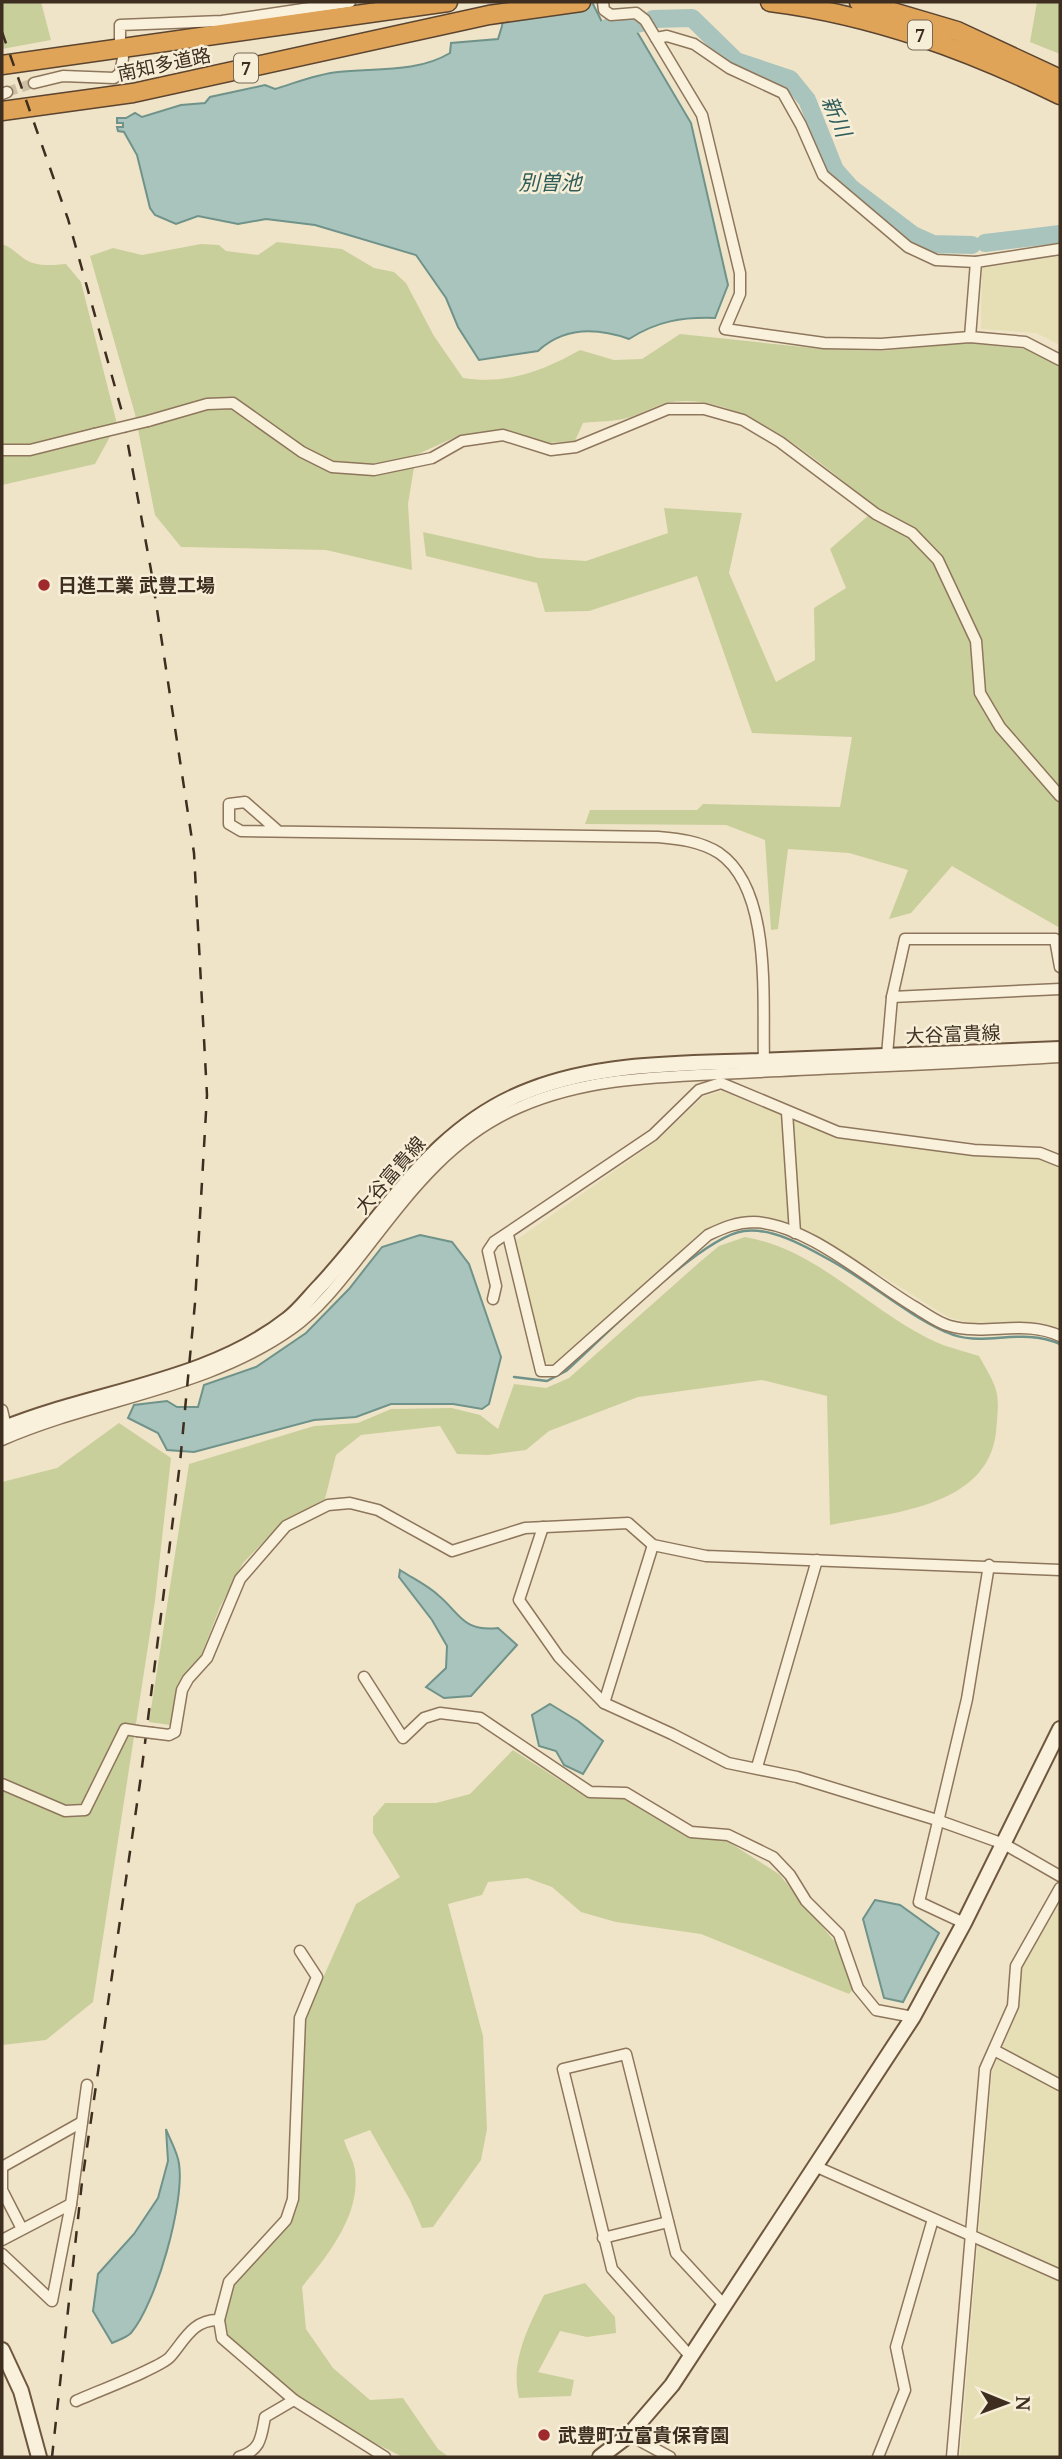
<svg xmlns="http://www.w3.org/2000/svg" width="1062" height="2459" viewBox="0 0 1062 2459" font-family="'Noto Serif','Noto Sans JP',serif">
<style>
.farmland{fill:#e6deb5}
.green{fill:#c9cf9b}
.water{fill:#a9c4bc;stroke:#6f938a;stroke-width:2}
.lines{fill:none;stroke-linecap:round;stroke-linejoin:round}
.stream{stroke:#6f938a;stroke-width:2.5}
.river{stroke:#a9c4bc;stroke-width:18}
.street-tunnel{stroke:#ccc0a6;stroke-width:10;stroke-dasharray:10 5;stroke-linecap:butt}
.street-casing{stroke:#8d765c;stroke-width:13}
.secondary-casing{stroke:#6f573f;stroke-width:18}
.highway-casing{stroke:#5b4430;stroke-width:21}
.street{stroke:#faf1dc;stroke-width:10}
.secondary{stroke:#faf1dc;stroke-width:14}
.highway{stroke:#e0a458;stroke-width:18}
.rail{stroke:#3d2e20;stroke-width:2.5;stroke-dasharray:12 12;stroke-linecap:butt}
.street-bridge-casing{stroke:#8d765c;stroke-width:13;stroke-linecap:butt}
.street-bridge{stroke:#faf1dc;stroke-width:10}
.poi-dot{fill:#9e2a2b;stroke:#f7eed8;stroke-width:2.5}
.labels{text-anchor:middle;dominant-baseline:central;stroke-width:5;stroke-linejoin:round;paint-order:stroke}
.shield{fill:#f7eed8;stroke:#756857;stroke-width:2}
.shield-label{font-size:18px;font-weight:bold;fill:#3d2e20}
.street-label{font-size:19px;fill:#3d2e20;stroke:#f7eed8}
.poi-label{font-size:19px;font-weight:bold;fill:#3d2e20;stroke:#f7eed8;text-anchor:start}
.water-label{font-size:21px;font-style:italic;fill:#2f5d5a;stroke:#f7eed8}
</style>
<rect width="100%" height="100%" fill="#f0e4c8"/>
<g class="farmland">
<polygon points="1060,256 1060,345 1036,333 981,329 982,268"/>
<polygon points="722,1091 837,1137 973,1156 1041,1159 1060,1168 1060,1329 1040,1322 972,1324 948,1317 837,1248 780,1220 755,1215 731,1218 704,1230 555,1364 545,1363 515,1241 657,1141 703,1097"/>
<polygon points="1060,1902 1060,2457 960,2457 992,2071 1019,2009 1021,1968"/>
</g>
<g class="green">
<polygon points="2,2 41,2 51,40 2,49"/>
<polygon points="1037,2 1060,2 1060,54 1030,42"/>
<path d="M277,242L342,249L374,268L394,272L406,283L434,336L463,378C506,385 543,371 580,350L614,360L642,359L680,334L822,349L881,351L967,343L1026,349L1060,366V928L952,866L911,913L889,919L908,870L849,853L788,849L778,929L771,930L765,840L726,825L585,824L590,810H697L703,804L840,807L852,737L752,733L697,576L589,611L545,612L537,583L426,556L423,532L539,558L586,561L668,533L664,508L742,513L729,573L776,682L815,660L814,608L846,588L830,549L877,508C823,467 740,387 666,403C654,406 643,413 631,417C616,422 598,421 583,423L575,441L548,443L505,429L458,436L416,455L408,504L412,570L326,550L181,547L155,515L135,414L90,256L113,248L142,255L201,244L219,245L226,251L258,255Z"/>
<path d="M2,244C13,248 17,254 26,260C38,267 53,265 66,264L81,282L117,424L95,464L2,485Z"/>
<path d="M745,1237C821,1250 873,1316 943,1345C954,1349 967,1352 979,1356C999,1392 1000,1390 996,1432C988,1508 889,1513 830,1525L827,1396L762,1380L638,1397L549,1431L526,1450L488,1455L457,1454L440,1426L361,1435L336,1455L325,1499L281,1524L243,1563L220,1607L201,1656L181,1679L170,1725L149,1722L189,1464L314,1426L358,1423L391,1409L452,1408L480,1415L498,1429L514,1384L546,1388L569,1378L701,1261L719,1246Z"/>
<polygon points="119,1423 171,1458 155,1601 93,2002 46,2040 2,2045 2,1482 57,1468"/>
<path d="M513,1750L586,1797L624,1799L687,1837L727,1841L779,1874L835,1942L853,1989L849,1994L701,1934L616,1922L581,1912L552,1887L527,1878L488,1882L482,1895L448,1904L483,2036L487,2129L481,2160L433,2227L422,2228L410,2200L370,2130L344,2140C347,2150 354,2161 355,2171C361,2215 328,2255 302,2287L306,2329L333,2368L370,2400L403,2398L438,2449L449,2457H403L360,2436L297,2397L228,2335L224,2319L233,2286L291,2222L299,2202L305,2018L356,1904L400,1877L373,1833V1817L385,1803H436L470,1794Z"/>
<path d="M585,2283L615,2317L616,2333L587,2337L560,2331L538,2372L574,2380L571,2396L519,2398C510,2361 528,2328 544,2295Z"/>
</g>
<g class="water">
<path d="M504,2H592L607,32L636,30L691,123L728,285L715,318C682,317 657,321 629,339C598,328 565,326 538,351L479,360L458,327L446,298L416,255L315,225L266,219L238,224L198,216L176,224L155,215L150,208L137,155L124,132L118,131L117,127H123V123H117V118H126L135,113L142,117L181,105L205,103L210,97L265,85L275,89C295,83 317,74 338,72C375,68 417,73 450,53L451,43L498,39L502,26Z"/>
<polygon points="420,1235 452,1242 469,1264 501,1357 489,1404 482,1409 453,1404 391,1404 356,1417 314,1420 194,1452 167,1450 158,1433 128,1418 134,1405 167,1401 177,1407 198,1407 204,1385 256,1367 306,1333 349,1289 382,1247"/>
<path d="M400,1570C412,1578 427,1585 438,1595C460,1613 462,1632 498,1628L517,1645L471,1696L444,1698L426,1687L446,1668L447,1646L432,1620L399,1577Z"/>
<polygon points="550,1704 578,1721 603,1741 583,1774 564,1765 556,1751 539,1746 532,1715"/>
<polygon points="875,1900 900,1905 939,1933 903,2002 884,1998 863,1919"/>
<path d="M166,2129C170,2140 178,2153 179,2164C185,2202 156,2304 131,2333C126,2338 118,2340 112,2343L93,2311L98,2274L134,2234L158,2198L168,2161Z"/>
</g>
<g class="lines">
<path class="stream" d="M514,1377L547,1381L566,1371C602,1339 701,1236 744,1231C771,1227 805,1246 828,1259C869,1281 904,1313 946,1332C981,1349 1020,1326 1060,1344"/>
<g class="river">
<polyline points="653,19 692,18 736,61 790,79 807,100 835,170 851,188 913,235 933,244 972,245"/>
<polyline points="607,28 641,23"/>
<polyline points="985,243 1060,234"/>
</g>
<polyline class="street-tunnel" points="7,92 34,83"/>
<g class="street-casing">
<g id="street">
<polyline points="603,2 604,10 611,15 636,13 645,20 702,115 740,273 740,294 725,329 824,343 881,344 970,337 1025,342 1060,360"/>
<polyline points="656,38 667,36 694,44 729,68 783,93 801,125 823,175 908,247 936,260 976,262 1060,249"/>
<polyline points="120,40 120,25 222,21 350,2"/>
<polyline points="34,83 63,76 114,78 120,73 123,58"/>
<polyline points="2,94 7,92"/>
<polyline points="970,337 976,262"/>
<polyline points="148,421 207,404 233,403 302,452 332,467 374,470 432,458 462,441 503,435 551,450 576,447 668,409 704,409 743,420 780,442 876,514 912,533 938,560 976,641 980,693 1000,727 1060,796"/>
<polyline points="2,450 30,450 94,434"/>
<path d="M278,831L245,802L229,804V824L241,831L658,837C679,839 700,841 719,853C773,890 762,1002 764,1061"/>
<polyline points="892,997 1060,989"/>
<polyline points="887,1055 892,997 905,939 1055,939 1060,967"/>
<polyline points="787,1112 795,1233"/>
<path d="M508,1235L541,1371H555L708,1235C723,1228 736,1222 754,1222C807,1224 868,1279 913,1306C924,1312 937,1323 950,1326C987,1336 1025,1319 1060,1336"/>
<polyline points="493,1299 496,1286 488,1251 494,1242 653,1135 699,1090 721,1083 838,1132 974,1150 1040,1153 1060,1161"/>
<polyline points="2,1410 6,1427"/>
<path d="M2,1440C98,1398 206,1390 293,1328C318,1310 339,1283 358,1259C405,1199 447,1138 520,1107C595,1074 678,1077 758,1072C859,1067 960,1063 1060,1057"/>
<polyline points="543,1527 519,1600 559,1657 604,1703 672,1734 728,1763 797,1777 937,1820 1004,1844 1060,1876"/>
<polyline points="364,1677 403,1738 424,1718 440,1713 480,1718 590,1792 626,1793 691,1832 728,1835 773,1857 790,1875 806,1901 839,1934 858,1988 876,2010 913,2017"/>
<polyline points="604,1703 653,1545"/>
<polyline points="153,1733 169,1735 175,1732 182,1690 188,1679 207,1658 240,1579 286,1526 328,1505 350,1503 378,1510 452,1551 525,1528 628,1523 653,1545 706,1556 1060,1570"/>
<polyline points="757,1767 817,1560"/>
<polyline points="2,1784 65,1811 85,1810 125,1729 137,1731"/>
<polyline points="964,1923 919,1902 967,1699 989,1565"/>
<polyline points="300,1951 317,1977 300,2018 293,2199 286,2220 229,2282 219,2320 222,2338 294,2400 385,2457"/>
<polyline points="994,2050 1060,2085"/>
<polyline points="2,2167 82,2122"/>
<polyline points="2,2167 2,2190 22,2229"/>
<polyline points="817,2167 1060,2275"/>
<polyline points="603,2238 668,2222"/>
<polyline points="2,2240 71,2204"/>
<polyline points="2,2254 52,2301 71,2204 87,2085"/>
<polyline points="691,2357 612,2269 563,2069 626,2054 676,2253 725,2306"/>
<path d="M76,2401C93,2393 160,2368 170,2357C184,2341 193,2319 219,2320"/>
<polyline points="629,2435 670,2457"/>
<path d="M239,2457C261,2450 261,2438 265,2417L294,2400"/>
<polyline points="878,2457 905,2390 896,2347 933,2219"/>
<polyline points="952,2457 985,2069 1013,2006 1016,1966 1060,1888"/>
</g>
</g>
<g class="secondary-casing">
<g id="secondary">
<path d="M2,1429C94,1391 207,1383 288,1319C300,1310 310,1296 321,1285C388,1213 432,1127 530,1090C603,1062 682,1064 758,1061C859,1057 960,1053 1060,1049"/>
<polyline points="2,2350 21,2391 39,2457"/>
<polyline points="600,2457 629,2435 672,2385 913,2017 964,1923 1060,1729"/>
</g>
</g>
<g class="highway-casing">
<g id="highway">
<path d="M770,2C873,15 968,50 1060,95"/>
<polyline points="859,2 957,31 1060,79"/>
<polyline points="2,65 448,2"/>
<polyline points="2,111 133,93 489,15 581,2"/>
</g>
</g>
<use href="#street" class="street"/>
<use href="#secondary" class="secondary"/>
<use href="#highway" class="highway"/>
<polyline class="rail" points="2,32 68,219 122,412 151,570 194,853 207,1095 195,1303 180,1463 140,1783 82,2182 52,2457"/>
<g class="street-bridge-casing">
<g id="street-bridge">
<polyline points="94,434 148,421"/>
<polyline points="137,1731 153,1733"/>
</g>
</g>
<use href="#street-bridge" class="street-bridge"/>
</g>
<g class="poi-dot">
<circle cx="44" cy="585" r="7"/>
<circle cx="544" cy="2435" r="7"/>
</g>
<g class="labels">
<g class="shield">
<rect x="908" y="20.5" width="24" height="29" rx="5"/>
<rect x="234" y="53.5" width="24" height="29" rx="5"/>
</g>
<g class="shield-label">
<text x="920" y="35">7</text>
<text x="246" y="68">7</text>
</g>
<g class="street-label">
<text transform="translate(164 64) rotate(-12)">南知多道路</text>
<text transform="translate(953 1034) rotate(-2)">大谷富貴線</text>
<text transform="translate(390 1175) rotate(-49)">大谷富貴線</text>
</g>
<g class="poi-label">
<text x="58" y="585">日進工業 武豊工場</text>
<text x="558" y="2435">武豊町立富貴保育園</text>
</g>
<g class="water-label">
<text transform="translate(837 116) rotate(67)">新川</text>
<text x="550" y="182">別曽池</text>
</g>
</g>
<rect width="1062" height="2459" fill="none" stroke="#3d2e20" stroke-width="7"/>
<g transform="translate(1006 2403) rotate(91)" stroke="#f7eed8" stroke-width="5" paint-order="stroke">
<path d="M0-5L12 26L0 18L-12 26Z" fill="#3d2e20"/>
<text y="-10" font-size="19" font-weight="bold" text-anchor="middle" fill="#3d2e20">N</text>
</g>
</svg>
